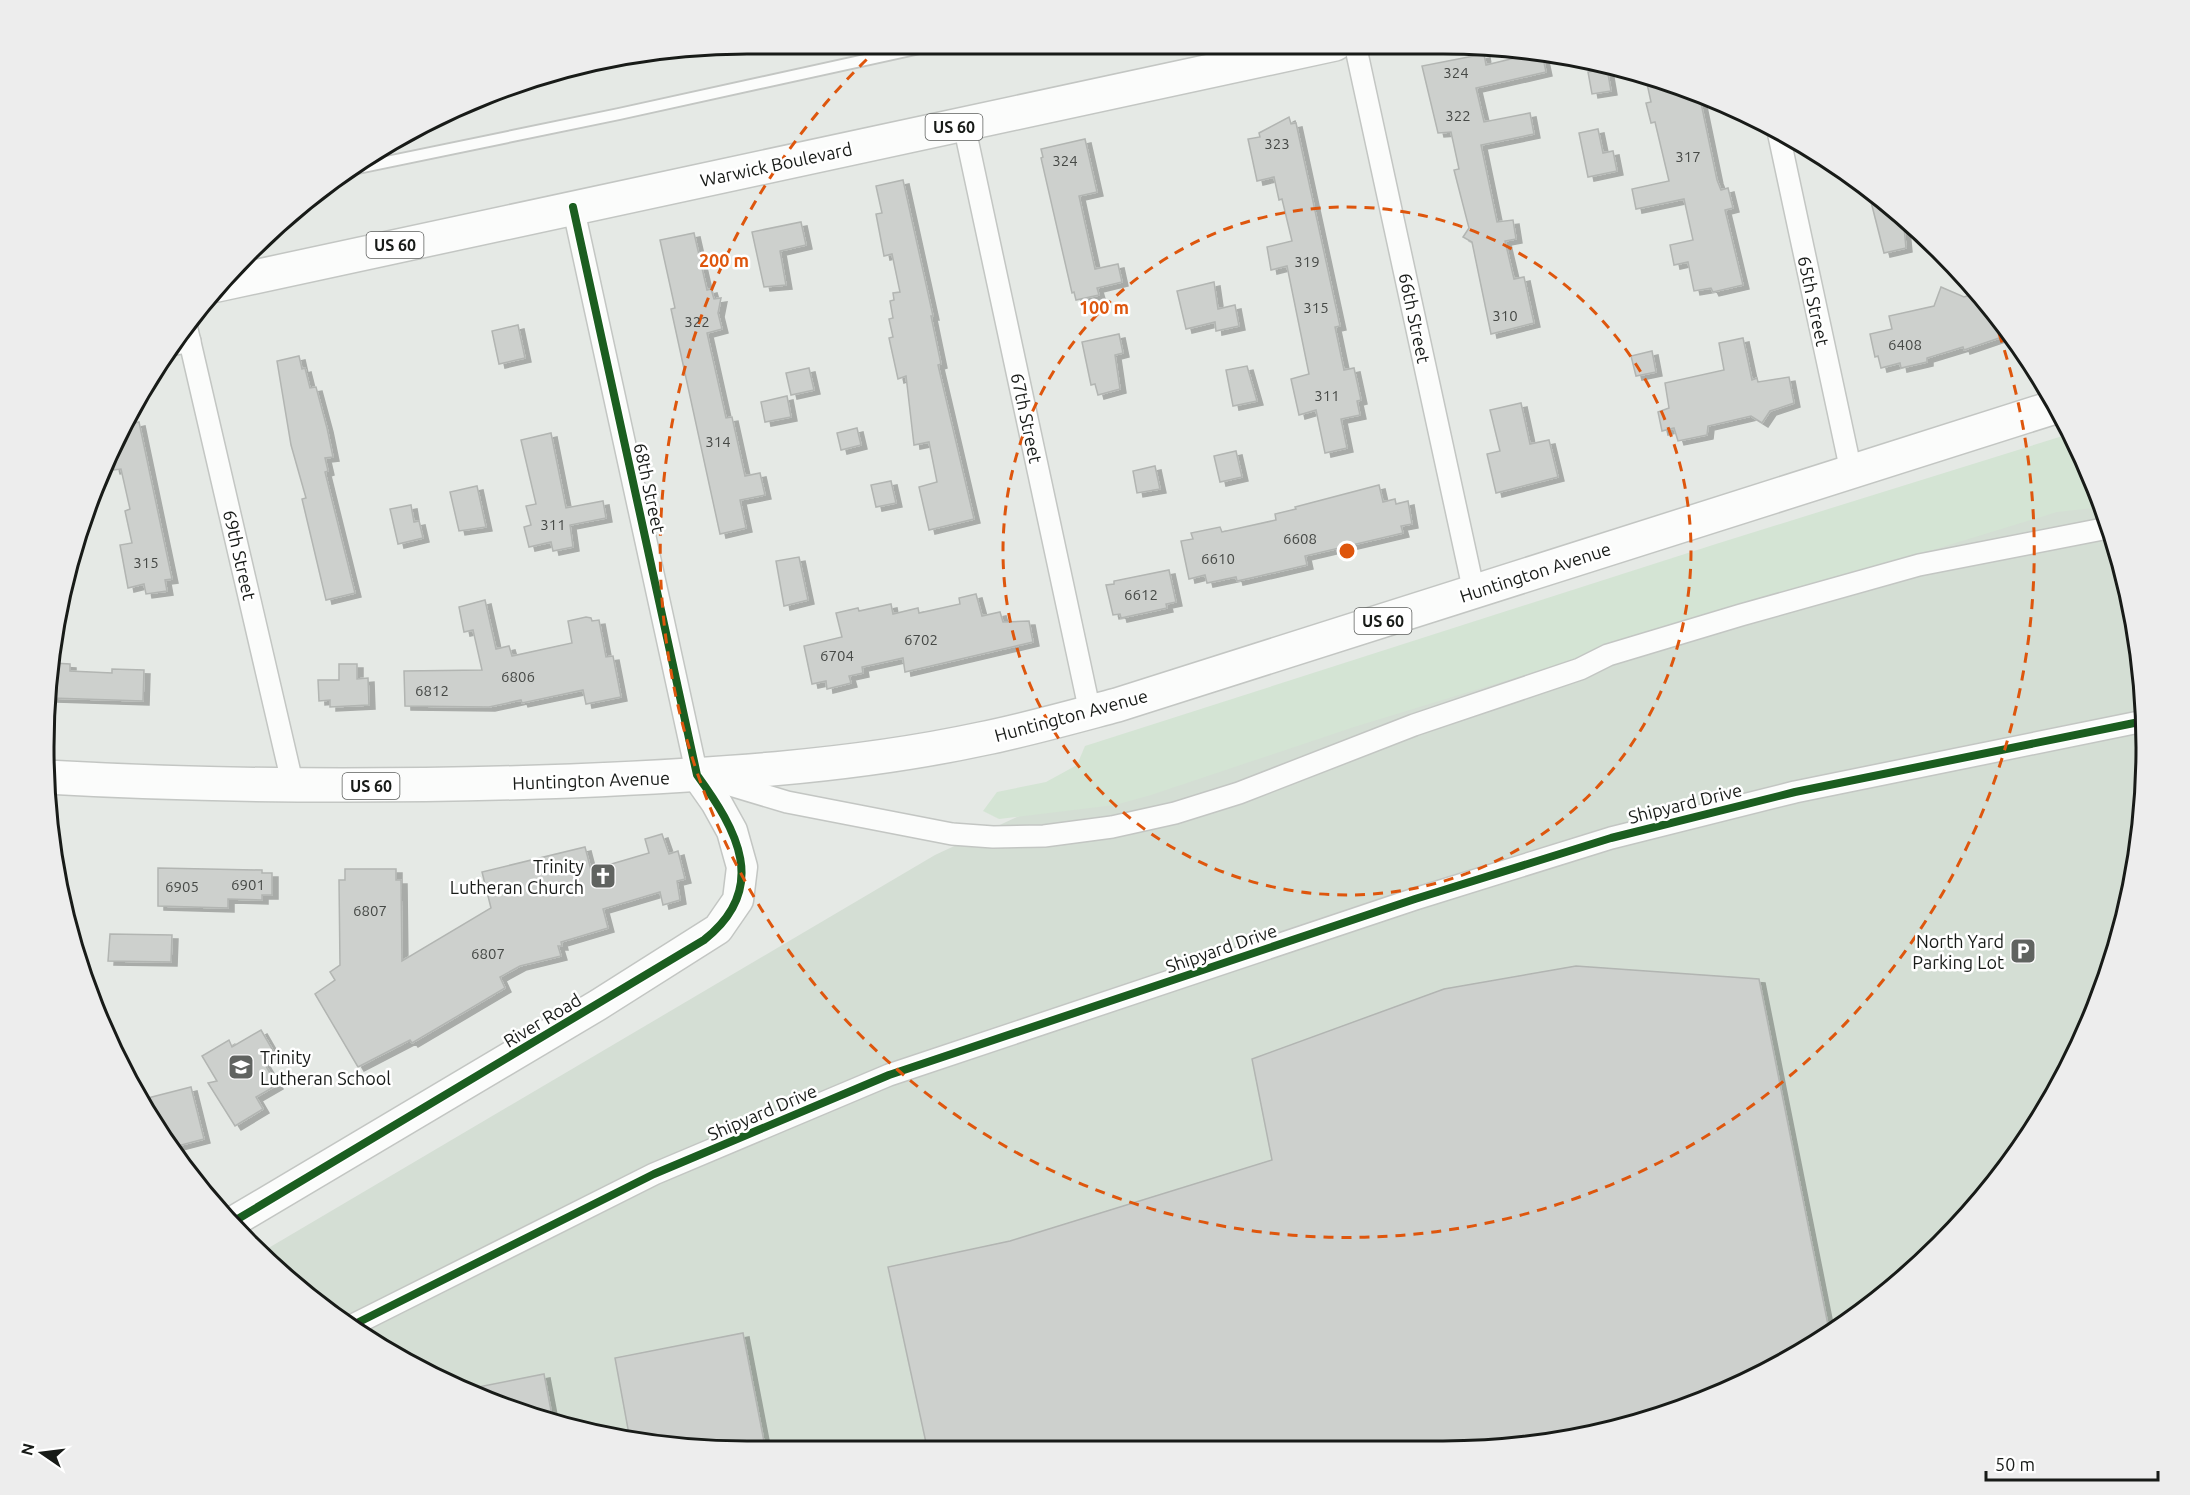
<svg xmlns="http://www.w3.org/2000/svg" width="2190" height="1495" viewBox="0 0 2190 1495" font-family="Ubuntu,sans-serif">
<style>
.built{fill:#d4ded4}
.green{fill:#d4e4d4}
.building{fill:#cdd0cd;stroke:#b2b5b2;stroke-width:1.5;filter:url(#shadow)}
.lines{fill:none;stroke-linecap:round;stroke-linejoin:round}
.lane-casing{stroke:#c3c6c3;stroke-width:14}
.street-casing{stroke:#c3c6c3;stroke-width:24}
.secondary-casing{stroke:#c3c6c3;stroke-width:33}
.primary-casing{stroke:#c3c6c3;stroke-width:36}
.lane{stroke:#fbfcfb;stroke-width:10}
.street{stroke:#fbfcfb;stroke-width:21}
.secondary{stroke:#fbfcfb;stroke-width:30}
.primary{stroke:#fbfcfb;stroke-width:33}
.cycleway-casing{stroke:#fff;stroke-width:11}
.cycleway{stroke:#1b5e20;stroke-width:8}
.ring{fill:none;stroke:#de560d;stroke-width:3;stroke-dasharray:10 8}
.labels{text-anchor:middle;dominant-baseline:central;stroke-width:5;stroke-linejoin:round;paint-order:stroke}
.number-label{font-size:15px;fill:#464946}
.shield{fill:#fff;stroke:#5d5f5d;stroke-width:1.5}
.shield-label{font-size:16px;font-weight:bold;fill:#181b18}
.street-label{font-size:18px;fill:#181b18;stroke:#fff}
.poi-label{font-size:18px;fill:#181b18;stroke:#fff;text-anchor:end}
.rim{fill:none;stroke:#181b18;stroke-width:3}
.centre{fill:#de560d;stroke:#fff;stroke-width:3}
.ring-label{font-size:18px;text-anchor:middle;font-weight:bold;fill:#de560d;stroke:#fff;stroke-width:5;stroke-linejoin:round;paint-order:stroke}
</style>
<defs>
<filter id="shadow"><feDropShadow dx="6" dy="4" stdDeviation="0" flood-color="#0004"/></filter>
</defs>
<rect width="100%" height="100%" fill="#e5e9e5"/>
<polygon class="built" points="2093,478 2133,610 2146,748 2133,885 2093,1017 2028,1139 1940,1246 1834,1333 1754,1379 1443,1451 747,1451 610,1438 478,1398 356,1333 260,1253 935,855 1220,723"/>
<polygon class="green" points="2069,434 2093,478 2102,507 2057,512 1354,727 1151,795 1115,805 999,819 983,811 997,792 1046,782 1077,765 1085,746 1716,544"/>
<g class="building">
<polygon points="1535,53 1542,53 1546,72 1476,88 1484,122 1530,113 1534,134 1481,145 1497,222 1513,220 1516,239 1505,241 1514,279 1524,277 1534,323 1491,334 1472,242 1463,237 1469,228 1454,170 1459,169 1451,132 1438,133 1422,66 1484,54 1486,65"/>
<polygon points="1607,68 1611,91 1592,94 1588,72"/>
<polygon points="1646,79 1700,98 1717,180 1721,190 1728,188 1733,208 1725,210 1743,285 1713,292 1711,288 1694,291 1688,262 1674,265 1670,245 1693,240 1684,199 1636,209 1632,189 1669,181 1655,122 1651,123 1646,103 1651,102"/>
<polygon points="1289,117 1291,124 1296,123 1340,326 1335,327 1344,370 1354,368 1361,400 1357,401 1360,415 1341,419 1347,448 1325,453 1316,410 1299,415 1291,379 1309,374 1287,266 1271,270 1267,247 1292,241 1282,199 1279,200 1274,177 1257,181 1248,139 1260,137 1259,133"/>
<polygon points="1598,129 1603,153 1613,151 1617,171 1588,177 1579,133"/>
<polygon points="1085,139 1097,192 1079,196 1095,269 1118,264 1122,282 1097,288 1099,295 1076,300 1074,292 1072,293 1041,158 1043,157 1041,149"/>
<polygon points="903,180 933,316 931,316 941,364 938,365 974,519 929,530 919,487 937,482 929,442 914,445 906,376 898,379 889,338 893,337 889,319 893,318 890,301 894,300 893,293 900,292 892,254 884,256 876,214 882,213 876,186"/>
<polygon points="1867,186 1903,217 1906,248 1884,253"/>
<polygon points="801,222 806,245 780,251 786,285 764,287 752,232"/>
<polygon points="694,233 707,290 711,289 714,299 721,298 718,313 722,329 707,333 726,418 732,417 745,476 760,473 765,495 740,500 746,528 720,534 671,309 675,308 660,240"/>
<polygon points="1214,282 1218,309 1235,305 1239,326 1216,331 1215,322 1186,329 1177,291"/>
<polygon points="1941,287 1964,297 1976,293 2001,323 2005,336 1964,350 1963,347 1927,358 1927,362 1901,368 1900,363 1881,368 1878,356 1875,357 1870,334 1892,329 1889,316 1934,306"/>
<polygon points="518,325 525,358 499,364 492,331"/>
<polygon points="1119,334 1123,353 1115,355 1120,389 1098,395 1095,384 1091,385 1082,342"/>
<polygon points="1743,338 1752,380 1757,378 1758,382 1789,377 1794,403 1770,411 1762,423 1751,416 1708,426 1707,435 1678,441 1674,428 1662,431 1658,412 1669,408 1665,383 1724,370 1719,343"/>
<polygon points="1652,351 1656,372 1636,376 1631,356"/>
<polygon points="299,356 302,369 305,368 310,388 316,387 327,428 333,457 325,458 328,471 325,472 355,593 326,600 302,499 306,498 291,445 277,361"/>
<polygon points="1247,366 1257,401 1233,406 1226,370"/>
<polygon points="809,368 814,390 791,395 786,373"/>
<polygon points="787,396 791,417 765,422 761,402"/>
<polygon points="1521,403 1530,444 1549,440 1558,477 1496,493 1487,454 1500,451 1490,410"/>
<polygon points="139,422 172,579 165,580 167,591 146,594 144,584 128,588 120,545 132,543 125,511 130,509 121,469 114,470 110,453 126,425"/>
<polygon points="857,428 861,445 841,450 837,433"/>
<polygon points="551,433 566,508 603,501 606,518 570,525 573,547 553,551 551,542 529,547 524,527 531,525 526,506 536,504 521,440"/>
<polygon points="1236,451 1242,477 1220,482 1214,456"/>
<polygon points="1155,466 1160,489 1137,493 1133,471"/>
<polygon points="891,481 896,503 876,507 871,485"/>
<polygon points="1379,485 1383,502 1395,499 1396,504 1408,501 1412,524 1401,526 1403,533 1305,556 1307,565 1255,577 1237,581 1236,577 1207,583 1205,575 1189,579 1181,541 1193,539 1191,533 1220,527 1222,532 1276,520 1275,514 1296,509 1295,507"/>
<polygon points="477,486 486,527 459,531 450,492"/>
<polygon points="411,505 414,522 419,521 423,538 398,544 390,509"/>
<polygon points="799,557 808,600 784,606 776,561"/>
<polygon points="1169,570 1176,602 1166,604 1167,608 1121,618 1120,614 1113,615 1106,585 1114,584 1114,581"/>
<polygon points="976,594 982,616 1000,612 1003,622 1029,621 1033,642 905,672 903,658 862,667 863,673 849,676 851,683 827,689 826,681 812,684 804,646 842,637 836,613 858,608 859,611 891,604 893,614 918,608 919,613 960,604 959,598"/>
<polygon points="485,600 496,649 509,646 512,656 572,643 568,621 586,617 591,618 592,621 599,620 606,657 613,656 621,697 586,704 583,690 522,703 521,700 489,707 405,706 404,671 482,670 473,630 464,632 459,607"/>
<polygon points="53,663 70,664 70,671 112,673 112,669 144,670 143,701 51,698"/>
<polygon points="339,664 357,664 357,679 368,678 369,705 330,707 330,700 319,701 318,680 339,680"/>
<polygon points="662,834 669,854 678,851 685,879 677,881 680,900 663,905 660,892 603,909 608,928 561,942 562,946 558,946 561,956 520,966 500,977 505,988 412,1043 410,1040 358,1067 315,994 335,980 330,972 340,965 339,880 345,880 345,869 396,869 396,880 401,880 402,961 491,908 482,872 585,847 591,870 649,853 645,839"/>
<polygon points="158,868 262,870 262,873 272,873 272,895 262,895 262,900 228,899 228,908 158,906"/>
<polygon points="110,934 172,935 171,962 108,961"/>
<polygon points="1576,966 1759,979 1830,1335 1754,1379 1580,1438 1443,1452 928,1452 888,1267 1010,1241 1272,1160 1252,1059 1444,989"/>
<polygon points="261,1030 275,1054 263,1061 277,1085 256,1097 263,1109 235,1126 208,1083 217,1081 202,1056 229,1040 232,1047"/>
<polygon points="191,1087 204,1139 170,1148 140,1100"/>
<polygon points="743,1333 766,1452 630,1440 615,1358"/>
<polygon points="544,1374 553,1421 478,1398 463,1390"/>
</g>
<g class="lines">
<g class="lane-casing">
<polyline id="lane" points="348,170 619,114 938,44"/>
</g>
<g class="street-casing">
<g id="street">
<polyline points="1355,44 1474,592"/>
<polyline points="964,125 1090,712"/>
<polyline points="1778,131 1851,471"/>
<polyline points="573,207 697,775 787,802 952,834 993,837 1044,836 1112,827 1175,813 1239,793 1414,725 1580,669 1608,655 1741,615 1919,565 2108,528"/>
<polyline points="186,325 293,786"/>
<polyline points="171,345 190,341"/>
<polyline points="349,1327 654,1174 889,1075 1415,899 1611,838 1795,792 2144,721"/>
</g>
</g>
<g class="secondary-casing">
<polyline id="secondary" points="231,1223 598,1005 718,929 738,900 742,867 732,831 716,802 697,775"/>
</g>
<g class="primary-casing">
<g id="primary">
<polyline points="217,285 1335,44"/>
<path d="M46,777C221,787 396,787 571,781C708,775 846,768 981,739C1026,730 1072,717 1117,705L2055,407"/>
</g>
</g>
<use href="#lane" class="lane"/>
<use href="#street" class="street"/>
<use href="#secondary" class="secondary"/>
<use href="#primary" class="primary"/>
<g class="cycleway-casing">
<g id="cycleway">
<path d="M231,1223L704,940C770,888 737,830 697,775L573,207"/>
<polyline points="349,1327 654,1174 889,1075 1415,899 1611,838 1795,792 2144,721"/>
</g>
</g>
<use href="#cycleway" class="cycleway"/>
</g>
<g class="ring">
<circle cx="1347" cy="551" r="344"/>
<path d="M1993 316A687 687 0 1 1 883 44"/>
</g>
<defs>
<g id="church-square" transform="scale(1.35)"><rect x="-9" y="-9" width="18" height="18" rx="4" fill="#606360" stroke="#fff"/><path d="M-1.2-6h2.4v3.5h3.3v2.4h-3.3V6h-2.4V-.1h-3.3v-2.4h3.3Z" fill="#fff"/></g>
<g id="parking-square" transform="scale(1.35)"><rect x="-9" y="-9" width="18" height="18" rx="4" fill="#606360" stroke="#fff"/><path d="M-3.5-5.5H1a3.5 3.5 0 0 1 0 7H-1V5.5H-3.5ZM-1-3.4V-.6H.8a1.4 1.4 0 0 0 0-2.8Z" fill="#fff"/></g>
<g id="school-square" transform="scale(1.35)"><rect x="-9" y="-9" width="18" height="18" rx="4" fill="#606360" stroke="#fff"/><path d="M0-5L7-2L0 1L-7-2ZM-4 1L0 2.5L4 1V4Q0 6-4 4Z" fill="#fff"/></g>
</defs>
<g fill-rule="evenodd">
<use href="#church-square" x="603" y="876"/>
<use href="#parking-square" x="2023" y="951"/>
<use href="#school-square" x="241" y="1067"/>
</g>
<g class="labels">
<g class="number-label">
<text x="1456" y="72">324</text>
<text x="1458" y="115">322</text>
<text x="1277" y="143">323</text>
<text x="1688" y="156">317</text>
<text x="1065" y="160">324</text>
<text x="1307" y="261">319</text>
<text x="1316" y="307">315</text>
<text x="1505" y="315">310</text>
<text x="697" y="321">322</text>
<text x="1905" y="344">6408</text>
<text x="1327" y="395">311</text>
<text x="718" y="441">314</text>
<text x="553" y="524">311</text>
<text x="1300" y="538">6608</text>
<text x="1218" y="558">6610</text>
<text x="146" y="562">315</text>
<text x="1141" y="594">6612</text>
<text x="921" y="639">6702</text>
<text x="837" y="655">6704</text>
<text x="518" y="676">6806</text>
<text x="432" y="690">6812</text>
<text x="248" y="884">6901</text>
<text x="182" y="886">6905</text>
<text x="370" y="910">6807</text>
<text x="488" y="953">6807</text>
</g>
<g class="shield">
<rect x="925.5" y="114" width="57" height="26" rx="4.5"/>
<rect x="366.5" y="232" width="57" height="26" rx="4.5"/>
<rect x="1354.5" y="608" width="57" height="26" rx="4.5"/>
<rect x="342.5" y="773" width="57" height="26" rx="4.5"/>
</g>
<g class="shield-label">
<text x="954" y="127">US 60</text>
<text x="395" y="245">US 60</text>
<text x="1383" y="621">US 60</text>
<text x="371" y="786">US 60</text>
</g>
<g class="street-label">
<text transform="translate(776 164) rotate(-12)">Warwick Boulevard</text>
<text transform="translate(1814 301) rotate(78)">65th Street</text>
<text transform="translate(1415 318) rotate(78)">66th Street</text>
<text transform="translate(1027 418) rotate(78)">67th Street</text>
<text transform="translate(650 488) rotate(78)">68th Street</text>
<text transform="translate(240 555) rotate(77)">69th Street</text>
<text transform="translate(1535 572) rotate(-18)">Huntington Avenue</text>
<text transform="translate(1071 715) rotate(-15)">Huntington Avenue</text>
<text transform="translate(591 780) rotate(-2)">Huntington Avenue</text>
<text transform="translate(1685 803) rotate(-14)">Shipyard Drive</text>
<text transform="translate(1221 948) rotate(-19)">Shipyard Drive</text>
<text transform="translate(542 1020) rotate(-31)">River Road</text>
<text transform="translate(762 1112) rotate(-23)">Shipyard Drive</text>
</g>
<g class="poi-label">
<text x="584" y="866">Trinity<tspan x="584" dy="21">Lutheran Church</tspan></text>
<text x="2004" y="941">North Yard<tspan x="2004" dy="21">Parking Lot</tspan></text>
<text x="260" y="1057" text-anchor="start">Trinity<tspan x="260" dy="21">Lutheran School</tspan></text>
</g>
</g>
<path d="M0 0H2190V1495H0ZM747 54H1443A693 693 0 0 1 2136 747V748A693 693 0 0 1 1443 1441H747A693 693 0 0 1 54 748V747A693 693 0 0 1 747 54Z" fill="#ededed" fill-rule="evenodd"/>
<path class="rim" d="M747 54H1443A693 693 0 0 1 2136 747V748A693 693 0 0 1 1443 1441H747A693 693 0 0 1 54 748V747A693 693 0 0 1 747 54Z"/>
<circle cx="1347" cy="551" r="9" class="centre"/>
<g class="ring-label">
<text x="724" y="267">200 m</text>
<text x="1104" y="314">100 m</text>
</g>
<g transform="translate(42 1453) rotate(284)" stroke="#ffffff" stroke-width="4.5" paint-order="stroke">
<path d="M0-4.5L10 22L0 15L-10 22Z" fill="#181b18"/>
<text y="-9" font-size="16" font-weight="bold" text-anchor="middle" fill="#181b18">N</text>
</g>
<path d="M1986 1471v9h172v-9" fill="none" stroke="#181b18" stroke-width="3"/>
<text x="1995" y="1471" font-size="18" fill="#181b18" stroke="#ffffff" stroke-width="4.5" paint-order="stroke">50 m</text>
</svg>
